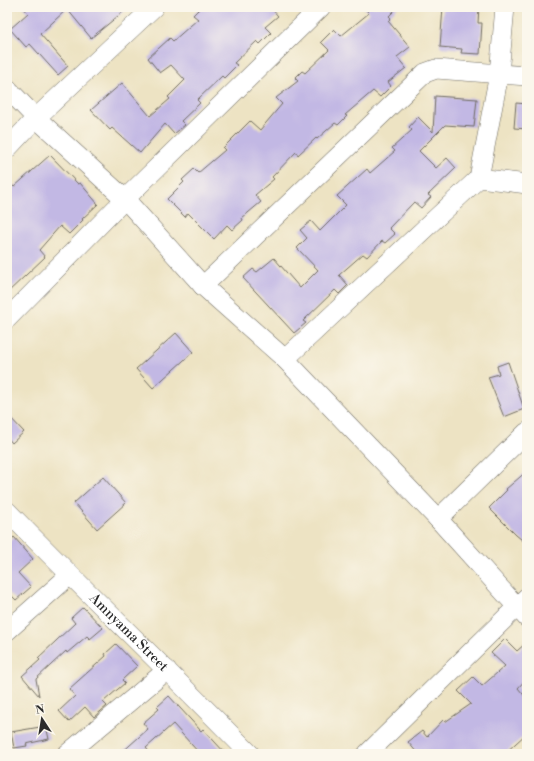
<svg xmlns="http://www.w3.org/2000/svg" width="534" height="761" viewBox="0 0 534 761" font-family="'Libre Bodoni',serif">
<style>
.building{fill:#c2b8e4}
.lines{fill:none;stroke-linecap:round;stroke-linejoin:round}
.minor-casing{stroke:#6f6b60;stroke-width:20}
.minor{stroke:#fff;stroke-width:19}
.labels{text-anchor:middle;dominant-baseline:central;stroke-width:3.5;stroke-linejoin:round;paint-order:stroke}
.street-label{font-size:14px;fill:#2b2b2b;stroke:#fbf7ec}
</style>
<rect width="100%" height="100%" fill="#fbf7ec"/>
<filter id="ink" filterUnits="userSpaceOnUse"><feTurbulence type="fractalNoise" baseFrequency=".025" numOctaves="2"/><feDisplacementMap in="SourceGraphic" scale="8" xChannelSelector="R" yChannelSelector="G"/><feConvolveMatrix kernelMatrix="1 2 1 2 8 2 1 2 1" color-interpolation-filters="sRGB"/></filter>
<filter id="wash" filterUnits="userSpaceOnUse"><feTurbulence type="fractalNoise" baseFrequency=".012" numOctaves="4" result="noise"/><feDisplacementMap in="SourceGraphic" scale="16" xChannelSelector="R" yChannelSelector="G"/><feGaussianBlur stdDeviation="0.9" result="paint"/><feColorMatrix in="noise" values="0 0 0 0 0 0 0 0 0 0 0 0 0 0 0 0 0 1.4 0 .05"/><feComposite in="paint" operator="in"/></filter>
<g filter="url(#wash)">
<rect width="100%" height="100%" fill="#ede3c3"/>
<g id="blocks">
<g class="building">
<polygon points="23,7 129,7 91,38 67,9 40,34 68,66 58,75 30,44 26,47 10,29 28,13"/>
<polygon points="201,7 270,7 278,16 265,27 271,33 260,44 257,41 234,63 237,65 224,78 222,76 197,100 200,103 181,121 185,125 174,134 165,124 140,153 112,128 110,130 91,110 122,83 150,116 170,99 168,97 185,80 171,65 160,73 148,58 170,38 173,41 198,19 193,15"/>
<polygon points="363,7 398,7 389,16 391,18 388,21 410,47 397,57 406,68 388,82 391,86 380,97 373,91 345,115 347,116 338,125 335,123 317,139 316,138 298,155 296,152 272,177 274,179 255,195 261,202 242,218 243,220 232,230 227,225 214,239 188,213 185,217 167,199 184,182 182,180 194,169 198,173 225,150 223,148 250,121 260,130 282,104 276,98 298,81 295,78 302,71 305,73 329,50 321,42 334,29 341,36 369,13"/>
<polygon points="443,7 479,7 478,23 482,23 480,54 461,53 462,49 440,47"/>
<polygon points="435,96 477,99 474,127 445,125 419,151 436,168 447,158 456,168 428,195 431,197 421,208 414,202 389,228 395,234 385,243 382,241 367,257 363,254 339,275 348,285 339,294 335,290 303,321 306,323 294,333 243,278 253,269 257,272 274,258 300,288 318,270 297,248 307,238 300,230 311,221 320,231 346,205 337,196 367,169 370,173 395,151 392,148 412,130 409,127 418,117 433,132"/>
<polygon points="516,103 527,104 527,129 514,128"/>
<polygon points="50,155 78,184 80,183 98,204 82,219 83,220 69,234 60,226 39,250 45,257 7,293 7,180 14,187"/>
<polygon points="176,333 193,352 153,388 136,369"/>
<polygon points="508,362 524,409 504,417 488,377 499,374 497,366"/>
<polygon points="7,414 24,432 12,443 7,437"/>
<polygon points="527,471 527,544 516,535 489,508 507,490 506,489"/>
<polygon points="103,477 126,503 97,529 74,503"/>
<polygon points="14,537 33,559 18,573 31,587 16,600 7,591 7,543"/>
<polygon points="83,607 103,628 90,639 87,636 67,653 66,651 36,679 39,696 22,676 40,660 38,658 75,623 71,618"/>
<polygon points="505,639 517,651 527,642 527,678 518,688 527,699 527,733 504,754 418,754 408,742 422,731 427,737 443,720 445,722 471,704 458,691 473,677 482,686 505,666 491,653"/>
<polygon points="116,644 137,666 122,680 125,683 103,702 107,706 94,717 85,707 69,722 59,711 75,696 69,689 106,656 105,654"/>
<polygon points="169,696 201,731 203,729 226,754 200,754 173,724 146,748 151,754 120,754 148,729 143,723 159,709 157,707"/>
<polygon points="46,726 49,739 26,744 27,746 14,748 11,732"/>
</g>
</g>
</g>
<g filter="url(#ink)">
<use href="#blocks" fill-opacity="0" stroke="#6f6b60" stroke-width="1"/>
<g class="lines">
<g class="minor-casing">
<g id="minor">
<polyline points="7,88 36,118 125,199 203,286 285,359 438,519 527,618"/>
<polyline points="7,149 36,118 154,7"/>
<polyline points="479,178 499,74 505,7"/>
<polyline points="203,286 425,73 436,69 527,76"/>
<polyline points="7,319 125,199 321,7"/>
<polyline points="285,359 479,178 527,184"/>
<path id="s1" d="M7,511C87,593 170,672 250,754"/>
<polyline points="438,519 527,432"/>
<polyline points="7,631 70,575"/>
<polyline points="67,754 167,670"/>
<polyline points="367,754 527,597"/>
</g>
</g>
<use href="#minor" class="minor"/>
</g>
</g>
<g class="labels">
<g class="street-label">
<text stroke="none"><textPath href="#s1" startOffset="172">Amnyama Street</textPath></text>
</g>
</g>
<rect width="534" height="761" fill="none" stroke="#fbf7ec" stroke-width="24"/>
<g transform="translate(42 719) rotate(348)" stroke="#fbf7ec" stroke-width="3" paint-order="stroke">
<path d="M0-3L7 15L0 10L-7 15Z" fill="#2b2b2b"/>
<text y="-6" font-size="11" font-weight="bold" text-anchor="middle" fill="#2b2b2b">N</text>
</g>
</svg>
